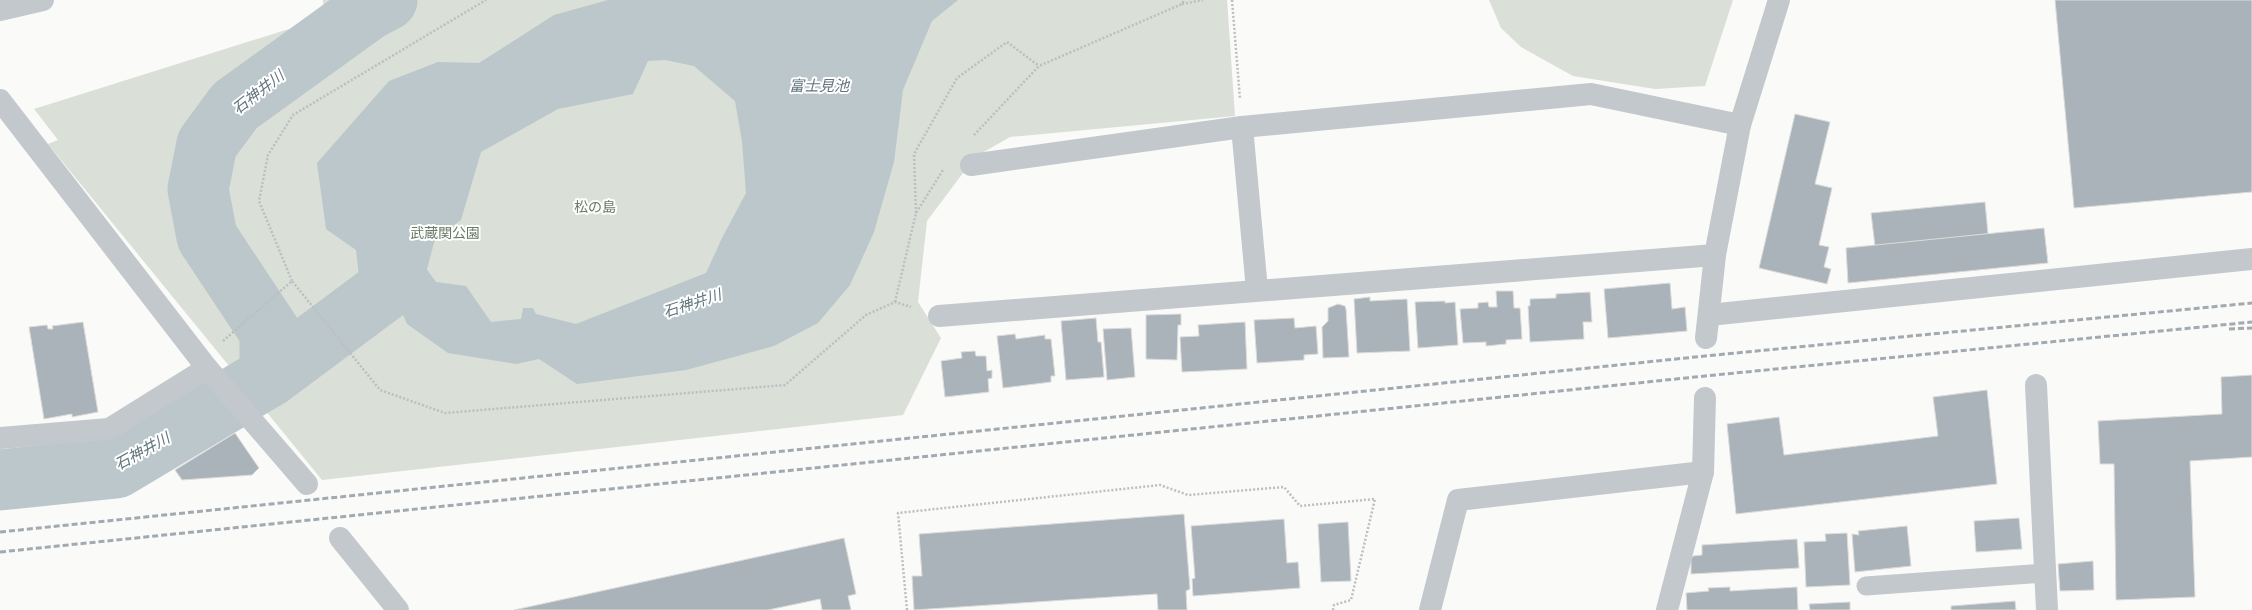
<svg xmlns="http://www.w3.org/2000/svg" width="2252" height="610" viewBox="0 0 2252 610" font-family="'Titillium Web','Noto Sans JP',sans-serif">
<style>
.green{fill:#dadfd7}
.water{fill:#bbc7cb;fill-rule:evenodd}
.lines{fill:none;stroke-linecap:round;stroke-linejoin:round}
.river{stroke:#bbc7cb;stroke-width:61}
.building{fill:#aab3b9;stroke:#dcdcda}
.path{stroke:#bbbfc2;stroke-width:2.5;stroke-dasharray:2 2;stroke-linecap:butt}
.service{stroke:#c3c8cc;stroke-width:19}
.pedestrian{stroke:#c3c8cc;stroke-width:22}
.minor{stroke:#c3c8cc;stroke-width:22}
.rail{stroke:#a2aab0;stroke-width:3;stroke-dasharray:6 3;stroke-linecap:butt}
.labels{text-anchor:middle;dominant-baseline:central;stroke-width:4;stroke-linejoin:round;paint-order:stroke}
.park-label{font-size:14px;fill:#687a64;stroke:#fff}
.water-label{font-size:15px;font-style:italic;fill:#60757c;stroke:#fff}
</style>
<rect width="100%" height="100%" fill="#fafaf8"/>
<g class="green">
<polygon points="323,0 1227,0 1235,116 1010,137 975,157 927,221 918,302 941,338 903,415 322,480 48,144 58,140 34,109 324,18"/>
<polygon points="1489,0 1733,0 1705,86 1655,89 1573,76 1521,47 1501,28"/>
</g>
<path class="water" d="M608,0H958L932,21L903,90L894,162L874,232L850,285L818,323L774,346L686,370L577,384L539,359L516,364L448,353L407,324L397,301L360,285L356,250L326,229L317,163L389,81L438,62L479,63L554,15ZM665,60L694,66L735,101L742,141L746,193L722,238L706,273L576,324L536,314L533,308H523L521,319L491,322L466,286L436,282L415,253L461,220L481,152L558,109L633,94L648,61Z"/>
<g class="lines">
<g class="river">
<polyline points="270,376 270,332 207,237 198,189 207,144 235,106 368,10 387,0"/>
<polyline points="0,480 116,468 270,376 391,286 409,218"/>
</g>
</g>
<g class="building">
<polygon points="2055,0 2252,0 2252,192 2074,208"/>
<polygon points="1795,114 1830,122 1815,184 1832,188 1819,245 1829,247 1824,267 1831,269 1827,284 1759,268"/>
<polygon points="1985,202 1988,234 1875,246 1871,213"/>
<polygon points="2044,228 2048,263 1848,283 1846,248"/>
<polygon points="1670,283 1672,309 1685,307 1687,331 1608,338 1604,289"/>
<polygon points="1496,291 1513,291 1514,308 1520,308 1522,339 1506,340 1506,344 1486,346 1486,342 1463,343 1460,309 1478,308 1478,303 1488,302 1489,307 1497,307"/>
<polygon points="1590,292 1592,322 1583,322 1584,339 1530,342 1528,306 1530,306 1530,299 1556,298 1556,294"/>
<polygon points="1370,297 1370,301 1407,299 1410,351 1357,353 1354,299"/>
<polygon points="1445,301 1445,303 1455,302 1458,345 1418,348 1415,302"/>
<polygon points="1338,304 1345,306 1346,309 1349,357 1323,358 1322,327 1328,321 1328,308"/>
<polygon points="1181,314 1181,325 1178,325 1177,360 1146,359 1146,315"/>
<polygon points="1096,318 1098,342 1101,342 1104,377 1066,380 1061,321"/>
<polygon points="1294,318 1295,328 1316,326 1318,354 1304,355 1304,360 1257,363 1254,320"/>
<polygon points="83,322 98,412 72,417 72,414 44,419 29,327 47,325 48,329 53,329 52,326"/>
<polygon points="1245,322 1247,369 1182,372 1180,337 1199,336 1198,325"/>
<polygon points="1131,328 1135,377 1107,380 1103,329"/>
<polygon points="1015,334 1016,339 1045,335 1045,339 1051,339 1055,376 1051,376 1051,382 1003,388 997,336"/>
<polygon points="975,351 976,356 986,356 987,371 992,370 992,378 988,379 989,392 945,397 941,361 962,358 961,352"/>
<polygon points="2252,375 2252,457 2190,461 2195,597 2116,600 2114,464 2100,464 2098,421 2222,414 2221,377"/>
<polygon points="1987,390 1997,484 1736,514 1727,424 1779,417 1784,455 1938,436 1933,397"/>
<polygon points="235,433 259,468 252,475 182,480 175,470"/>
<polygon points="1184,514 1190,589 1186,591 1187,610 1158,610 1157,594 914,610 912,576 922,576 919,534"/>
<polygon points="2019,518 2022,549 1976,552 1974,521"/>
<polygon points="1284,519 1287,563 1298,562 1300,588 1193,596 1192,579 1195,578 1191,526"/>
<polygon points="1348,522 1351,581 1321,582 1318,524"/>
<polygon points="1907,526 1911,566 1855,572 1852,534 1859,535 1858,531"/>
<polygon points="1847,533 1850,585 1806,587 1804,542 1826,541 1825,534"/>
<polygon points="844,538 856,594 848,596 851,610 822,610 820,599 768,610 514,610"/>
<polygon points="1797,539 1799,568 1691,574 1691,559 1693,556 1702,555 1702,545"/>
<polygon points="2093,561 2094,590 2060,591 2058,564"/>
<polygon points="1730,587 1730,591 1797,587 1798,610 1687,610 1686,593 1709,591 1708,588"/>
<polygon points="2015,601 2016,610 1951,610 1951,606"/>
<polygon points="1850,602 1850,610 1810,610 1809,604"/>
</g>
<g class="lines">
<g class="path">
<polyline points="1232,0 1240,99"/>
<polyline points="1182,4 1203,0"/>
<polyline points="974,135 1039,66 1182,4 1184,0"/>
<polyline points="916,213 914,154 957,78 1007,42 1039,66"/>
<polyline points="292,281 259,201 268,155 293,115 486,0"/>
<polyline points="895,302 916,213 943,170"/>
<polyline points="223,341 292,281 380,390 445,413 785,385 866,315 895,302 911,307"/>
<polyline points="907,610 898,513 1160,485 1188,495 1284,487 1300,506 1375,499 1351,600 1334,605 1333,610"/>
</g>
<polyline class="service" points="1866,586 2045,573"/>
<polyline class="pedestrian" points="1709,315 2252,259"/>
<g class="minor">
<polyline points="0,10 43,0"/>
<polyline points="0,100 207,368 109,429 0,438"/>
<polyline points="1242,127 1257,290"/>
<polyline points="971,165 1242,127 1591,94 1740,125"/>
<polyline points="939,316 1715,255"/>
<polyline points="1706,338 1715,255 1740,125 1779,0"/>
<polyline points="207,368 307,484"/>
<polyline points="2036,385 2047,610"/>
<polyline points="340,538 398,610"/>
<polyline points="1430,610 1458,500 1703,472"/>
<polyline points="1667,610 1703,472 1705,398"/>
</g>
<g class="rail">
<polyline points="2229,329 2252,328"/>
<polyline points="0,532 1705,356 2252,303"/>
<polyline points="0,552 1705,376 2252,322"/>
</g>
</g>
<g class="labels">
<g class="park-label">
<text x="595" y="206">松の島</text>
<text x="445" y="232">武蔵関公園</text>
</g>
<g class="water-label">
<text x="819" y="85">富士見池</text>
<text transform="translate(258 92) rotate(-38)">石神井川</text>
<text transform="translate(692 303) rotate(-18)">石神井川</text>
<text transform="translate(142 451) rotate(-29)">石神井川</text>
</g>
</g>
</svg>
